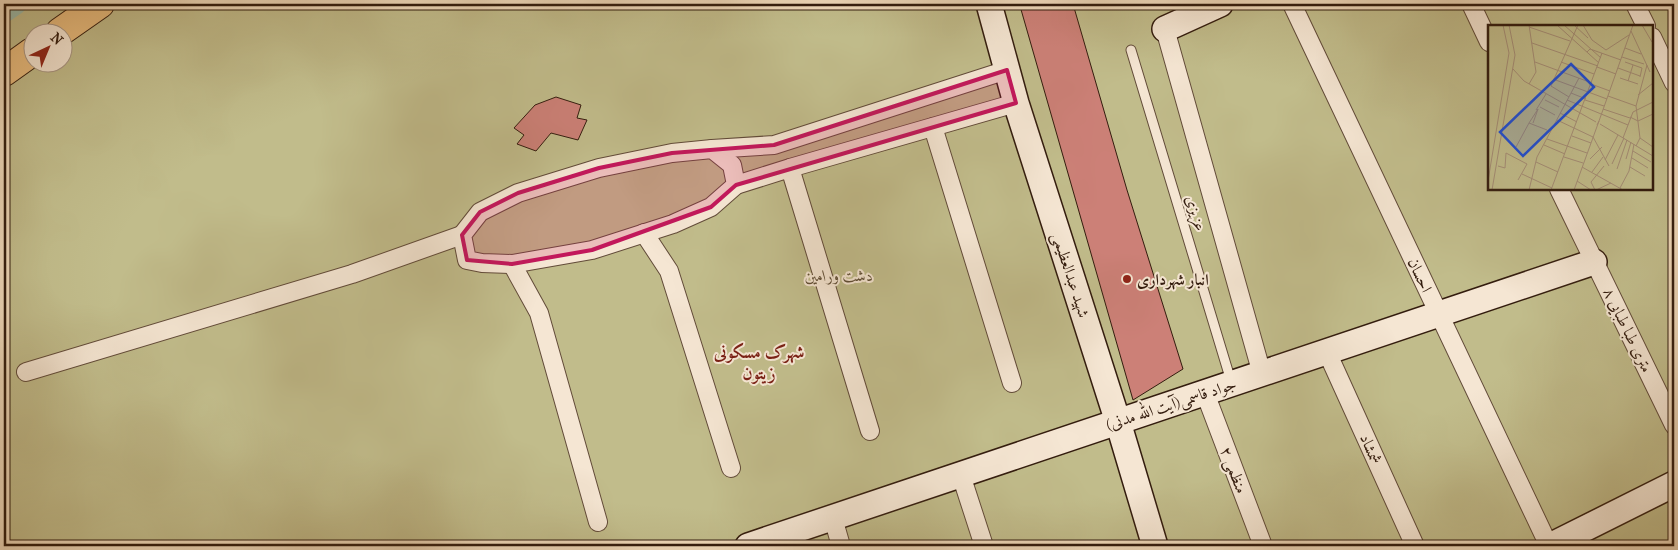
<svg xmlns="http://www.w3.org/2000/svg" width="1678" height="550" viewBox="0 0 1678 550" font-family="'IM FELL French Canon',Amiri,serif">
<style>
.green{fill:#c1bc8b;stroke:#7a6c4c;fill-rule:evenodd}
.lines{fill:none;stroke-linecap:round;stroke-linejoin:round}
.canal{stroke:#9abbab;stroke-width:20}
.building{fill:#cc8077;stroke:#331c0e}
.lane-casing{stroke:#624b39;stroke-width:11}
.street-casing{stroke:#624b39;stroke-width:20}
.secondary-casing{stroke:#331c0e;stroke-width:28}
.primary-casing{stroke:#331c0e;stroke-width:30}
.lane{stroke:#f5e6d3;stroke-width:9}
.street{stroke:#f5e6d3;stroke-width:18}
.secondary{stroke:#f5e6d3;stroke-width:25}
.primary{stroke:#e8bc7e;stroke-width:28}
.marked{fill:#c2185b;fill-opacity:0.2;stroke:#c2185b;stroke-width:4;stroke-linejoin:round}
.poi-dot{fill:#8f2418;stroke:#f5e6d3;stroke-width:2}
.labels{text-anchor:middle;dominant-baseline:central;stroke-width:4;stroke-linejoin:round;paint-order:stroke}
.street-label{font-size:16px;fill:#331c0e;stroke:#f5e6d3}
.park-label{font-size:16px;font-style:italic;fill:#5e4c34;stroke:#f5e6d3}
.poi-label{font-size:16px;font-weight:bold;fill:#331c0e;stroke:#f5e6d3;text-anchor:start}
.neighbourhood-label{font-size:18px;font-weight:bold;fill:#7a1f14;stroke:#f5e6d3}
.inset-road{fill:none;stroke:#a48d76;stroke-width:1}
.view{fill:#1d4ed8;fill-opacity:0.15;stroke:#1d4ed8;stroke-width:2.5}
.inset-edge{fill:none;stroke:#331c0e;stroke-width:2.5}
</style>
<rect width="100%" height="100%" fill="#efd9bb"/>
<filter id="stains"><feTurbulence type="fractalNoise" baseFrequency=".004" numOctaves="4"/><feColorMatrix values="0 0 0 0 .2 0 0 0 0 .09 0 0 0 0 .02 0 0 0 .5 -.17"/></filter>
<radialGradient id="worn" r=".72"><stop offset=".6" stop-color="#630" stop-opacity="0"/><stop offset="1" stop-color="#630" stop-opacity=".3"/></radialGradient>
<path class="green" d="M4,4H1674V546H4ZM1489,26H1652V189H1489ZM32,32H62V62H32Z"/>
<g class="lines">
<polyline class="canal" points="4,13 17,4"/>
</g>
<g class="building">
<polygon points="1028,4 1073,4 1127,190 1183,369 1133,400 1020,6"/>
<polygon points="556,97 581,105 577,118 587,120 578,140 551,133 536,151 517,144 524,135 514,128 535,105"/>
</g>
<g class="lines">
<g class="lane-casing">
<polyline id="lane" points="1131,50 1231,381"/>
</g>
<g class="street-casing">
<g id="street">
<polyline points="1292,4 1549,546"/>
<polyline points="1471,4 1489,42"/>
<polyline points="1635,4 1646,26"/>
<polyline points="1165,29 1262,374"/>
<polyline points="1652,37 1674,83"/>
<polyline points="933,127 1012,383"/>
<polygon points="712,149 732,165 736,185 711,207 673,224 592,250 512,264 482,263 467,260 462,235 480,212 518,193 599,168 672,153"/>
<polyline points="712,149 774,145 1007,70"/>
<polyline points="790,168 870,431"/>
<polyline points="736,185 790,168 1016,103"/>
<polyline points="1559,189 1674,425"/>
<polyline points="644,233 669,271 731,468"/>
<polyline points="512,264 539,313 598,522"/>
<polyline points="1327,352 1415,546"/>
<polyline points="26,372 352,274 462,235"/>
<polyline points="1205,393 1263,546"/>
<polyline points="961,475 984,546"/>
<polyline points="833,518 841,546"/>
</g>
</g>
<g class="secondary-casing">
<g id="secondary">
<polyline points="989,4 1016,103 1118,422 1155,546"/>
<polyline points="1165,29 1220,4"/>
<polyline points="748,546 1594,262"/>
<polyline points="1550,546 1674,484"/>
</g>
</g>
<g class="primary-casing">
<g id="primary">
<polyline points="60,32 100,4"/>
<polyline points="4,72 32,52"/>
</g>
</g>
<use href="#lane" class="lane"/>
<use href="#street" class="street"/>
<use href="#secondary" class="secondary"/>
<use href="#primary" class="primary"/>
</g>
<path class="marked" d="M1007,70L1016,103L736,185L711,207L592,250L512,264L467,260L462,235L480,212L518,193L599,168L672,153L774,145Z"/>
<circle class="poi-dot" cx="1127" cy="279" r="5"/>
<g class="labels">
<g class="street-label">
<text transform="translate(1196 213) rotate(73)">عزیزی</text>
<text transform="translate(1071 275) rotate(72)">شهید عبدالعظیمی</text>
<text transform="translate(1420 275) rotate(65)">احسان</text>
<text transform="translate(1628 330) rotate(64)">۸ متری طبا طبایی</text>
<text transform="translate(1171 404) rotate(-18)">جواد قاسمی(آیت الله مدنی)</text>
<text transform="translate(1371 449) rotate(66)">شمشاد</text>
<text transform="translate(1234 470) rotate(69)">منظمی ۲</text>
</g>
<g class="park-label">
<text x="839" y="275">دشت ورامین</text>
</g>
<g class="poi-label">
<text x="1137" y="279">انبار شهرداری</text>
</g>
<g class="neighbourhood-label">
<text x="759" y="352">شهرک مسکونی<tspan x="759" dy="21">زیتون</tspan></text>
</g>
</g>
<g transform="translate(1488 25)">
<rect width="165" height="165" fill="#efd9bb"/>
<path d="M0,0H165V165H0Z" fill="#c1bc8b"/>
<path class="inset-road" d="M41,0L48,47L41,59M69,0L111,38M76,0L113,33M86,0L100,13M95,0L104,15L118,25L141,10M154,0L164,17M41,2L82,16M143,6L162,47M44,18L110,41M137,23L153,29M99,27L102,24L133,35M134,32L156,39M47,37L104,58M73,37L106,49M137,37L154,43L152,52M109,42L128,49M130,43L152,51M25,44L36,56L108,97M132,53L150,59M65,54L119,74M140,56L145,40M103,59L122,66M83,68L98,74M150,70L165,58M120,71L148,81M81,72L63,61L90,0M57,75L71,82M79,75L140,100M97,75L116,81M52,82L67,90M115,84L142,93M48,85L58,69M72,88L89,97M142,92L150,96L165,89M69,95L105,112L121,141M111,96L145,0M45,98L50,84L41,98L59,105M112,99L165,131M84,111L103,118M135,113L145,87L165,77M152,113L165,122M59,114L99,128M56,120L77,129M148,121L152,113L148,81L159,40M28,122L41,98M145,126L163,137M76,132L95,138M144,133L160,143M102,134L114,122M138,134L143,117M117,135L130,110M48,137L70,147M124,139L136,113M10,141L17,143L18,128L39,139L30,155M94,142L135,165M142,142L157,151M129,144L139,115M104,147L115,132M34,149L64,163M0,156L21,28L15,0M89,156L103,165M132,163L141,146L146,119M4,165L27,30L21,0M41,165L49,132L91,53M63,165L114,28M86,165L111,96L109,100M107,165L103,157L116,141M108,165L123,158"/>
<path class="view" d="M83,39L106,62L35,131L12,107Z"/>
<rect width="165" height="165" class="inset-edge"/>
</g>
<rect width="1678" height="550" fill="none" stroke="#efd9bb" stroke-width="20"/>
<rect x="5" y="5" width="1668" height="540" fill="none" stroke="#331c0e" stroke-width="2.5"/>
<rect x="10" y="10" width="1658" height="530" fill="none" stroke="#331c0e"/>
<g transform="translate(48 48) rotate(44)"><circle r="24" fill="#f5e6d3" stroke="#a79584"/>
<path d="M0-4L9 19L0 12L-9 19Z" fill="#8f2418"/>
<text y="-8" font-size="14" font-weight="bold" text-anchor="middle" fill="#331c0e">N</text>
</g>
<rect width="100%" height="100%" filter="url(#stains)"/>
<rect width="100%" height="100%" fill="url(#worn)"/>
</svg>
